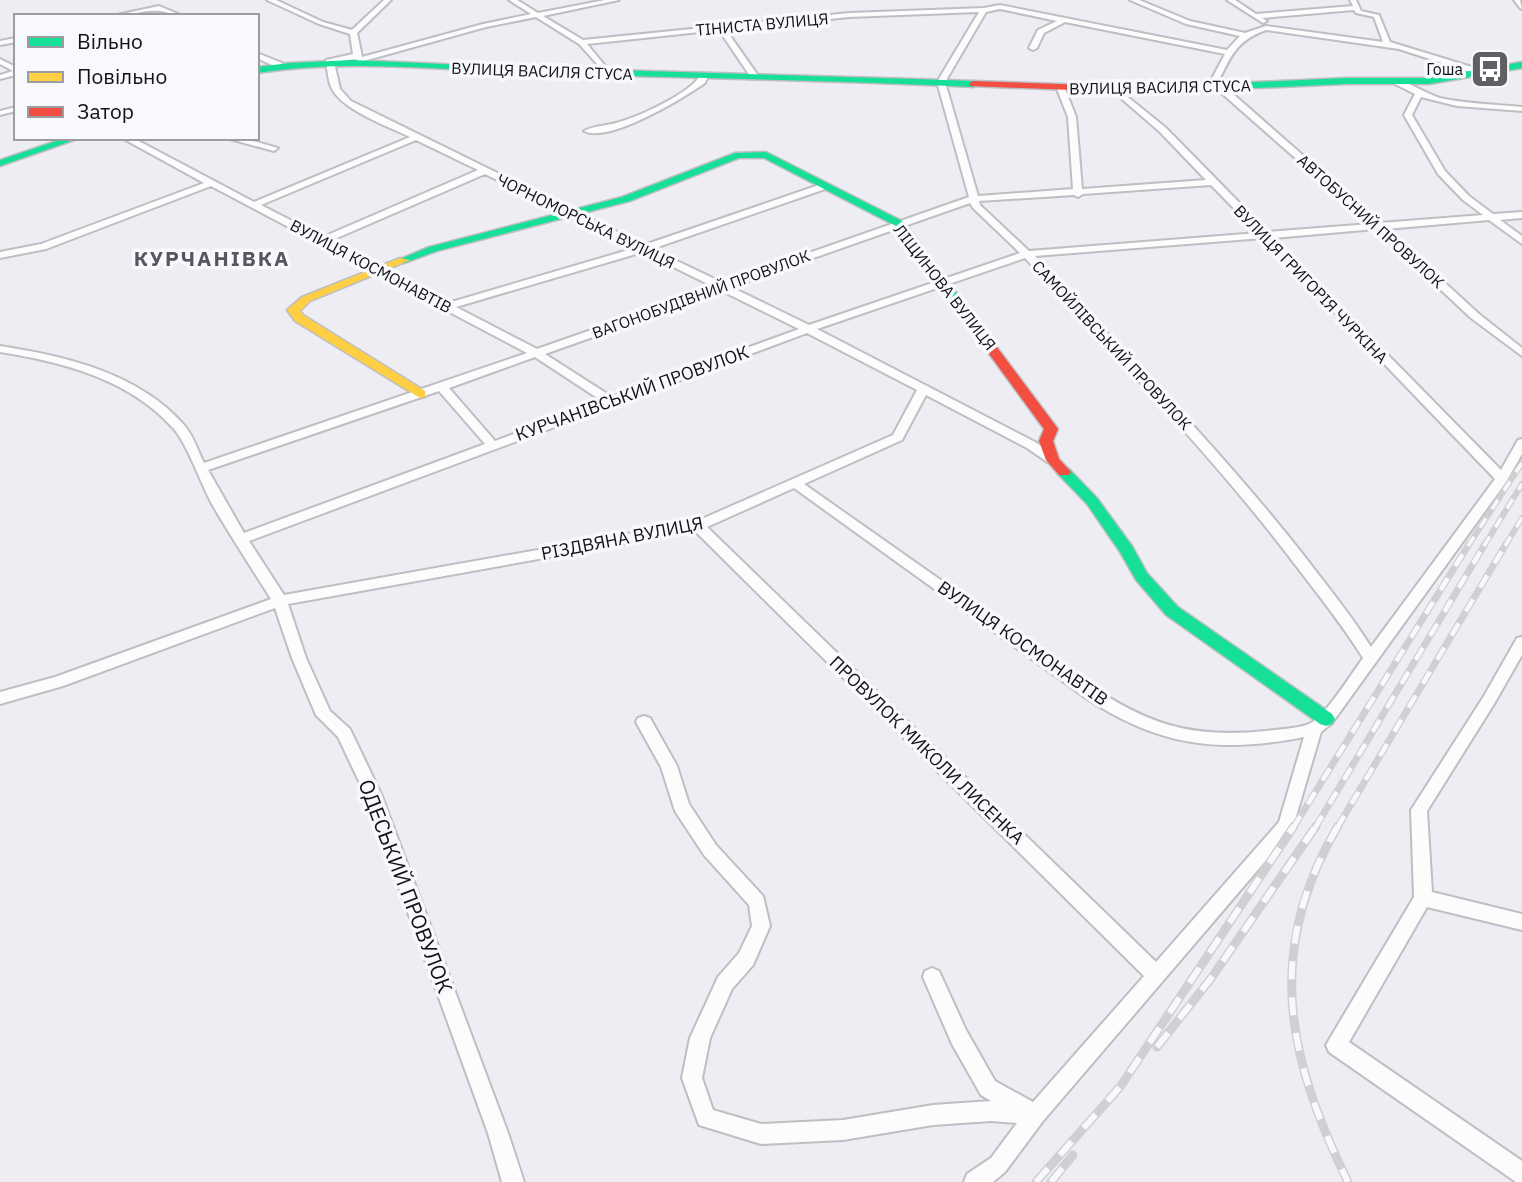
<svg xmlns="http://www.w3.org/2000/svg" width="1522" height="1182" viewBox="0 0 1522 1182" font-family="'IBM Plex Sans',sans-serif">
<style>
.lines{fill:none;stroke-linecap:round;stroke-linejoin:round}
.street-casing{stroke:#bebec3;stroke-width:4}
.fast-casing{stroke:#bebec3;stroke-width:3}
.slow-casing{stroke:#bebec3;stroke-width:3}
.jam-casing{stroke:#bebec3;stroke-width:3}
.street{fill:#fcfcfd;fill-rule:evenodd}
.fast{fill:#16e098;fill-rule:evenodd}
.slow{fill:#ffcf43;fill-rule:evenodd}
.jam{fill:#f24e42;fill-rule:evenodd}
.rail-far2-casing{stroke:#d0d0d2;stroke-width:6}
.rail-far1-casing{stroke:#d0d0d2;stroke-width:7}
.rail-casing{stroke:#d0d0d2;stroke-width:9}
.rail-far2{stroke:#f8f9fd;stroke-width:3.5;stroke-dasharray:11;stroke-linecap:butt}
.rail-far1{stroke:#f8f9fd;stroke-width:4.5;stroke-dasharray:14;stroke-linecap:butt}
.rail{stroke:#f8f9fd;stroke-width:6;stroke-dasharray:18;stroke-linecap:butt}
.labels{text-anchor:middle;dominant-baseline:central;stroke-width:7;stroke-linejoin:round;paint-order:stroke}
.far-street-label{font-size:16px;fill:#131317;stroke:#f8f9fd}
.far-poi-label{font-size:16px;fill:#131317;stroke:#f8f9fd;text-anchor:end}
.street-label{font-size:18px;fill:#131317;stroke:#f8f9fd}
.far-district-label{font-size:21px;font-weight:bold;letter-spacing:2px;fill:#555660;stroke:#f8f9fd}
.near-street-label{font-size:21px;fill:#131317;stroke:#f8f9fd}
</style>
<rect width="100%" height="100%" fill="#ededf3"/>
<g class="lines">
<g class="street-casing">
<g id="street">
<path d="M267,0H276L323,22L352,30L384,0H391L357,33L362,57L483,24L531,14L509,0H517L538,13L605,0H619L543,16L583,40L849,13L984,8L1000,5L1227,50L1240,36L1186,24L1130,0H1139L1190,21L1245,33L1266,26L1383,42L1374,17L1356,13L1354,10L1262,18L1267,21L1263,23L1227,0H1235L1256,14L1353,6L1350,0H1356L1361,11L1379,15L1390,42L1488,72V76H1482L1399,49L1266,30C1234,41 1230,59 1215,88L1211,90L1207,88L1225,54L1065,22L1044,33L1037,48L1033,50L1029,48L1038,30L1057,21L1000,9L986,12L945,82L978,196L1073,189L1068,117L1057,89L1061,87L1065,89L1076,117L1082,189L1206,180L1160,132L1115,93V89H1118L1166,128L1268,232L1370,224L1218,90V86H1224L1380,223L1483,215L1463,200L1438,174L1404,115L1415,94L1395,84V80C1405,80 1427,94 1440,98C1467,104 1495,104 1522,107V111L1457,106L1421,97L1412,115L1445,171L1469,196L1493,214L1522,212V218L1500,220L1522,236V244L1489,220L1386,229L1479,314L1522,348V356L1471,318L1376,229L1273,238L1501,470L1518,440L1522,439V454L1506,482L1332,723L1321,732L1292,830L1043,1121L1005,1172L993,1182H964L967,1174L991,1158L1017,1123L991,1121L933,1125L843,1140L761,1144L699,1125L682,1078L690,1038L718,977L739,953L752,926L749,905L704,855L675,811L661,767L636,722L638,718L644,716L650,718L677,766L689,804L716,845L763,896L770,926L753,965L732,989L710,1038L702,1078L713,1110L761,1124L843,1120L933,1105L991,1101L981,1095L952,1044L923,977L925,971L932,968L939,971L966,1030L995,1081L1033,1102L1144,976L695,531L288,604L306,658L330,711L350,729L381,794L508,1133L524,1182H502L488,1133L365,794L338,737L316,715L292,658L275,608L63,686L0,704V692L55,677L271,599C251,567 231,537 212,504C201,484 187,443 173,428C129,379 63,362 0,352V346C65,356 139,373 184,425C193,435 198,451 204,463L527,353L211,186L46,249L0,258V252L41,244L204,183L122,138H133L254,202L410,137C388,126 341,110 331,87C328,79 327,69 326,60L353,54L350,34L319,24ZM979,12L937,82L969,197L723,283L652,249L828,188V184H822L644,245L351,101L340,89L334,62L355,59L360,62L486,27L536,17L579,44L607,75L611,73L587,44L719,30L752,79H755L759,77L726,30L849,17ZM416,140L478,170L323,237L261,205ZM485,174L635,248L448,303L330,241ZM1211,185L1258,233L1029,251L980,205L979,201L1074,195L1078,197L1083,194ZM970,203L973,208L1020,253L809,325L731,287ZM1263,238L1495,479L1371,647C1351,615 1327,586 1305,557C1222,451 1127,355 1035,256ZM643,252L714,287L537,349L456,307ZM1025,258C1118,359 1214,457 1297,567C1320,597 1343,626 1363,658C1352,673 1324,718 1309,724C1297,729 1279,729 1266,731C1196,738 1153,727 1094,688L804,484L902,440L926,395L1027,448L1049,463H1057L1059,460L1057,457L1035,442L817,329ZM722,291L799,329L612,397L545,354ZM807,333L917,390L893,435L695,522L284,595L249,541ZM535,357L602,401L495,441L449,388ZM439,391L485,444L244,533L208,470ZM794,488L1083,696C1157,746 1218,754 1304,737L1279,822L1156,962L707,527Z"/>
<polygon points="1514,0 1520,0 1522,9 1520,8"/>
<path d="M159,6L183,16C174,16 168,12 160,11C147,9 126,16 112,16Z"/>
<polygon points="16,38 16,42 0,45 0,41"/>
<polygon points="257,53 282,63 283,65 276,67 257,58"/>
<polygon points="0,59 16,67 16,75 0,79 0,75 13,71 0,64"/>
<path d="M701,74L708,76L705,83C683,98 609,144 584,131C593,126 605,126 616,123C636,118 692,93 701,74Z"/>
<polygon points="16,107 16,111 0,115 0,111"/>
<polygon points="226,138 242,138 278,148 274,151"/>
<polygon points="1522,637 1522,655 1494,704 1427,811 1432,892 1522,914 1522,930 1427,907 1349,1042 1522,1161 1522,1182 1516,1182 1329,1052 1326,1045 1414,897 1411,810 1484,696 1517,638"/>
</g>
</g>
<g class="fast-casing">
<g id="fast">
<path d="M352,60L511,67L915,79L973,81L977,84L973,87C826,80 679,78 533,73C440,70 349,59 257,73V67L289,63Z"/>
<polygon points="1522,62 1522,68 1429,84 1346,84 1147,93 1143,90 1147,87 1346,78 1429,78"/>
<polygon points="65,138 80,138 0,166 0,160"/>
<polygon points="766,152 904,222 978,322 978,328 970,328 896,226 764,158 739,158 630,201 437,251 404,263 398,260 429,247 622,197 735,153"/>
<polygon points="1064,468 1069,469 1097,498 1132,546 1147,573 1178,607 1332,714 1335,719 1332,724 1326,726 1320,724 1166,615 1136,580 1120,552 1087,504 1059,475 1057,472 1059,469"/>
</g>
</g>
<g class="slow-casing">
<polygon id="slow" points="400,258 410,260 310,301 300,311 303,315 425,391 425,397 420,398 295,321 287,310 302,297"/>
</g>
<g class="jam-casing">
<g id="jam">
<polygon points="973,81 1147,87 1151,90 1147,93 970,86 969,84"/>
<polygon points="974,321 978,322 1058,429 1053,441 1059,459 1071,472 1069,475 1059,475 1046,460 1039,441 1044,429 968,325"/>
</g>
</g>
<use href="#street" class="street"/>
<use href="#fast" class="fast"/>
<use href="#slow" class="slow"/>
<use href="#jam" class="jam"/>
<g class="rail-far2-casing">
<g id="rail-far2">
<polyline points="1468,546 1522,463"/>
<polyline points="1484,546 1522,484"/>
<polyline points="1505,546 1522,518"/>
</g>
</g>
<g class="rail-far1-casing">
<g id="rail-far1">
<polyline points="1293,828 1469,544"/>
<polyline points="1315,828 1485,544"/>
<polyline points="1337,828 1506,544"/>
</g>
</g>
<g class="rail-casing">
<g id="rail">
<path d="M1338,826C1264,951 1287,1057 1348,1182"/>
<polyline points="1157,1047 1212,977 1316,826"/>
<polyline points="1036,1182 1120,1087 1294,826"/>
<polyline points="1051,1182 1073,1155"/>
</g>
</g>
<use href="#rail-far2" class="rail-far2"/>
<use href="#rail-far1" class="rail-far1"/>
<use href="#rail" class="rail"/>
</g>
<defs>
<g id="bus-square" transform="scale(2.0125)"><rect x="-9" y="-9" width="18" height="18" rx="4" fill="#5f5f64" stroke="#f8f9fd"/><path d="M-5-6H5V4H4V6H2V4H-2V6H-4V4H-5ZM-3.5-4V0h7V-4ZM-3.5 1.2v1.5H-2V1.2ZM2 1.2v1.5H3.5V1.2Z" fill="#fff"/></g>
</defs>
<g fill-rule="evenodd">
<use href="#bus-square" x="1490" y="69"/>
</g>
<g class="labels">
<g class="far-street-label">
<text transform="translate(762 24) rotate(-5)">ТІНИСТА ВУЛИЦЯ</text>
<text transform="translate(542 71) rotate(2)">ВУЛИЦЯ ВАСИЛЯ СТУСА</text>
<text transform="translate(1160 87) rotate(-1)">ВУЛИЦЯ ВАСИЛЯ СТУСА</text>
<text transform="translate(586 221) rotate(26)">ЧОРНОМОРСЬКА ВУЛИЦЯ</text>
<text transform="translate(1371 221) rotate(42)">АВТОБУСНИЙ ПРОВУЛОК</text>
<text transform="translate(371 266) rotate(28)">ВУЛИЦЯ КОСМОНАВТІВ</text>
<text transform="translate(1311 284) rotate(46)">ВУЛИЦЯ ГРИГОРІЯ ЧУРКІНА</text>
<text transform="translate(945 287) rotate(52)">ЛІЩИНОВА ВУЛИЦЯ</text>
<text transform="translate(701 294) rotate(-20)">ВАГОНОБУДІВНИЙ ПРОВУЛОК</text>
<text transform="translate(1112 345) rotate(47)">САМОЙЛІВСЬКИЙ ПРОВУЛОК</text>
</g>
<g class="far-poi-label">
<text x="1463" y="69">Гоша</text>
</g>
<g class="street-label">
<text transform="translate(632 393) rotate(-20)">КУРЧАНІВСЬКИЙ ПРОВУЛОК</text>
<text transform="translate(622 538) rotate(-11)">РІЗДВЯНА ВУЛИЦЯ</text>
<text transform="translate(1023 643) rotate(35)">ВУЛИЦЯ КОСМОНАВТІВ</text>
<text transform="translate(927 750) rotate(44)">ПРОВУЛОК МИКОЛИ ЛИСЕНКА</text>
</g>
<g class="far-district-label">
<text x="212" y="258">КУРЧАНІВКА</text>
</g>
<g class="near-street-label">
<text transform="translate(406 886) rotate(69)">ОДЕСЬКИЙ ПРОВУЛОК</text>
</g>
</g>
<rect x="14" y="14" width="245" height="126" fill="#f8f9fd" stroke="#9c9da1" stroke-width="2"/>
<rect x="28" y="37" width="35" height="10" fill="#16e098" stroke="#9c9da1" stroke-width="2"/>
<text x="77" y="49" font-size="21" fill="#131317">Вільно</text>
<rect x="28" y="72" width="35" height="10" fill="#ffcf43" stroke="#9c9da1" stroke-width="2"/>
<text x="77" y="84" font-size="21" fill="#131317">Повільно</text>
<rect x="28" y="107" width="35" height="10" fill="#f24e42" stroke="#9c9da1" stroke-width="2"/>
<text x="77" y="119" font-size="21" fill="#131317">Затор</text>
</svg>
